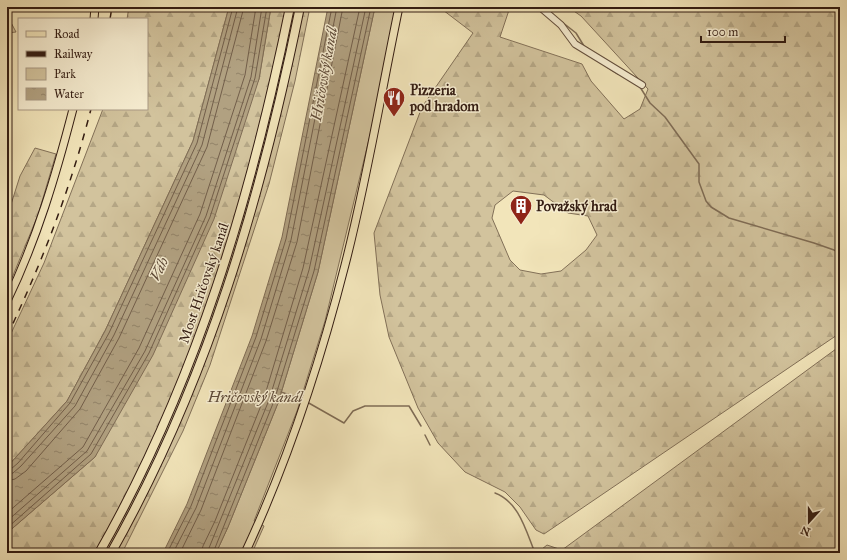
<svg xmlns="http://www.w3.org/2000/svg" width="847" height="560" viewBox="0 0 847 560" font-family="'IM FELL Great Primer',serif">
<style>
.green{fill:#d2c39d;stroke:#827058}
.forest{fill:url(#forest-firs);stroke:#827058;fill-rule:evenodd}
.water{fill:url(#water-ripples);stroke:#7f6c55}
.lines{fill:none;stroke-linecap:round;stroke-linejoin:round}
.shore{stroke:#725e4a;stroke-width:1}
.stream{stroke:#7f6c55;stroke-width:1.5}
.minor-casing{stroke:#634e3c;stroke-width:8}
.major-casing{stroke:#331c12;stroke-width:9}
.highway-casing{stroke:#331c12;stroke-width:10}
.minor{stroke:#f7eed2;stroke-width:6}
.major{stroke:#f2e5ba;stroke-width:7}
.highway{stroke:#f2e5ba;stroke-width:8}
.rail{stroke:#331c12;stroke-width:1.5;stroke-dasharray:7 7;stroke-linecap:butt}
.labels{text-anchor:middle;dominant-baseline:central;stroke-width:3;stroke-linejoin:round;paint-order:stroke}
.poi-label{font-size:14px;font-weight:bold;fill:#331c12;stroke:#f7eed2;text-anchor:start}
.street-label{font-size:14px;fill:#331c12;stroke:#f7eed2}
.water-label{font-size:15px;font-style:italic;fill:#5f4b39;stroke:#f7eed2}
</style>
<defs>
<pattern id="forest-firs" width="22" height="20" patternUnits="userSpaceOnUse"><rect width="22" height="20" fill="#d2c39d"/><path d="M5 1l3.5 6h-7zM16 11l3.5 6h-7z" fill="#b5a786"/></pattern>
<pattern id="water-ripples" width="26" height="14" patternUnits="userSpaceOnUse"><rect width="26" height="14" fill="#b1a181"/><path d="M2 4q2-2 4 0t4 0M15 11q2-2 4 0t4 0" fill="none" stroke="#918268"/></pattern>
</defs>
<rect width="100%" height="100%" fill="#f2e5ba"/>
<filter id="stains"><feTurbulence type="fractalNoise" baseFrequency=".005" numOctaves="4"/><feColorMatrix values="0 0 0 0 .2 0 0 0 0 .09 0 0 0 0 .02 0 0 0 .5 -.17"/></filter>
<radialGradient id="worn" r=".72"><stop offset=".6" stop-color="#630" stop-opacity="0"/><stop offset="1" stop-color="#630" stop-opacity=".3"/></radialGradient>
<polygon class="green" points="375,7 401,7 325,321 297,411 254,521 264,526 252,553 216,553 228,527 278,403 318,272"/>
<g class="forest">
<polygon points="129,7 229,7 193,141 105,331 67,401 7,467 7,342 44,263 103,109 147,109 147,19 127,19"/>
<polygon points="271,7 310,7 295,81 269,184 210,365 183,431 122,553 7,553 7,533 95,457 259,79"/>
<path d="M439,7H510L500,37L582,64L591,81L624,119L640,109L648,89L581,16L568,7H840V333L544,534L536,530L520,507L505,492L465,472L438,443L418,408L389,337L380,295L374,233L422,107L473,33ZM513,191L544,195L568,213L588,216L597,235L586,250L561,271L541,274L520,270L510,260L492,218L495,205Z"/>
<polygon points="7,15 16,32 7,33"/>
<polygon points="35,148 56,154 38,215 7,290 7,217 20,176"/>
<polygon points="840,346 840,553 537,553 547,545 562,550"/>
</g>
<g class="water">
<polygon points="229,7 271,7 259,79 214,219 153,355 95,457 7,533 7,467 67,401 105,331 193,141"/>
<polygon points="328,7 375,7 318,272 278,403 228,527 216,553 163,553 187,504 252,336 282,237"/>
</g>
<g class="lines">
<g class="shore">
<polyline points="7,470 11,469 18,463 70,403 109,333 197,143 233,7"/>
<polyline points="7,475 13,473 21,466 75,406 114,335 202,145 238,7"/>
<polyline points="7,481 15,479 26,471 80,409 119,338 207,147 244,7"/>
<polyline points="7,513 83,447 139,348 200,214 245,75 256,7"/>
<polyline points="7,521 87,451 145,351 206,216 251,77 262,7"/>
<polyline points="7,528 91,454 149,353 210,217 255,78 267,7"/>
<polyline points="167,553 191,506 256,337 286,239 332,7"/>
<polyline points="173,553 196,508 261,339 291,240 337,7"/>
<polyline points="180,553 201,510 266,341 297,242 343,7"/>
<polyline points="201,553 203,546 215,521 264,398 303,268 360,7"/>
<polyline points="207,553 269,400 309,270 366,7"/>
<polyline points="213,553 274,401 314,271 371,7"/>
</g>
<g class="stream">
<polyline points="532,7 540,11"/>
<polyline points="562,22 576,33 584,46"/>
<polyline points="607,67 618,74"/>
<polyline points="640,87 650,103 665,117 699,164 699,182 706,201 711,207 729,218 814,243 834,250 840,254"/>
<polyline points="281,392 304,400"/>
<polyline points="307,402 344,423 353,411 365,406 409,406 421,426"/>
<polyline points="425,435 430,445"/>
<path d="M495,493C519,502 526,531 535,553"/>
<polyline points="589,553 627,550 655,553"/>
</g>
<g class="minor-casing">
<polyline id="minor" points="540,7 561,25 575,44 642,85"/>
</g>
<g class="major-casing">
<g id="major">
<polyline points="94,19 95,7"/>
<path d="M7,301C37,239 56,175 73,109"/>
<path d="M245,553C288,461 320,363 345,265C367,180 381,93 399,7"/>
</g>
</g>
<g class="highway-casing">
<g id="highway">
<path d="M99,553C196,383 251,198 290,7"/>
<path d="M111,553C208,381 261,199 300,7"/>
</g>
</g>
<use href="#minor" class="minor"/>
<use href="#major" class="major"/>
<use href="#highway" class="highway"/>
<g class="rail">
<polyline points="110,19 112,7"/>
<path d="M7,336C42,263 71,187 91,109"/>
</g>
</g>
<defs>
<g id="restaurant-pin" transform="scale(1.15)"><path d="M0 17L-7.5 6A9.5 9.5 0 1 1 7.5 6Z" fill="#8f2418" stroke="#f7eed2"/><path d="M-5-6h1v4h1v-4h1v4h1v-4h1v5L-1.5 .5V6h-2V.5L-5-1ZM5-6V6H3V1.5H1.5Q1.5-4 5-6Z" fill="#fff"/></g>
<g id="building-pin" transform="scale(1.15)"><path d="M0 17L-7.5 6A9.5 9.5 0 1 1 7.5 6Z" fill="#8f2418" stroke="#f7eed2"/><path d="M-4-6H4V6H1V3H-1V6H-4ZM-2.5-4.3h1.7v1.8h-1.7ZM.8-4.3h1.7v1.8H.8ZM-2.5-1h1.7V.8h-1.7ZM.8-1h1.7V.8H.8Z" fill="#fff"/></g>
</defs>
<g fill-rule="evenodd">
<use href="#restaurant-pin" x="394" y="98"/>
<use href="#building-pin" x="521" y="206"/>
</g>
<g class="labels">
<g class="poi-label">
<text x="410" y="90">Pizzeria<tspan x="410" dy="16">pod hradom</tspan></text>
<text x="536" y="206">Považský hrad</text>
</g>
<g class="street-label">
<text transform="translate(204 283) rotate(-71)">Most Hričovský kanál</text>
</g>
<g class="water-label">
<text transform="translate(324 74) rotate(-80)">Hričovský kanál</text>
<text transform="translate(159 269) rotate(-64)">Váh</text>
<text x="255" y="397">Hričovský kanál</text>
</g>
</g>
<rect width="847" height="560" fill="none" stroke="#f2e5ba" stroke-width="24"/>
<rect x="8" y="8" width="831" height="544" fill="none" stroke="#331c12" stroke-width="2"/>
<rect x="12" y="12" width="823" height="536" fill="none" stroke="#331c12"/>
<rect x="18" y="18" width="130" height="92" fill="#f7eed2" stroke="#a99a85"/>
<rect x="26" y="31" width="20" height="6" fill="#f2e5ba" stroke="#a99a85"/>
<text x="54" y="38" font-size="12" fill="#331c12">Road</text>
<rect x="26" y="51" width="20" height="6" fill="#331c12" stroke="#a99a85"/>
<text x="54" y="58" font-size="12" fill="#331c12">Railway</text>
<rect x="26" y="68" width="20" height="12" fill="#d2c39d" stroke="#a99a85"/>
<text x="54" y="78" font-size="12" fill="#331c12">Park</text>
<rect x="26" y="88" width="20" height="12" fill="url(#water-ripples)" stroke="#a99a85"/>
<text x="54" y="98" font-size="12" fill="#331c12">Water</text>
<g transform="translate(809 522) rotate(201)" stroke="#f7eed2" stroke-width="3" paint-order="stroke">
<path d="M0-3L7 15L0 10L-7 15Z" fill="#331c12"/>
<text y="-6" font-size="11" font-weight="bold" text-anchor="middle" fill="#331c12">N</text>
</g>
<path d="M701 36v6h84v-6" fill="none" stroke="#331c12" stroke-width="2"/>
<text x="707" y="36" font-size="12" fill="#331c12" stroke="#f7eed2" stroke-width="3" paint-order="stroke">100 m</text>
<rect width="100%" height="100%" filter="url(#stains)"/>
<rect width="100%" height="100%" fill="url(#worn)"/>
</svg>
